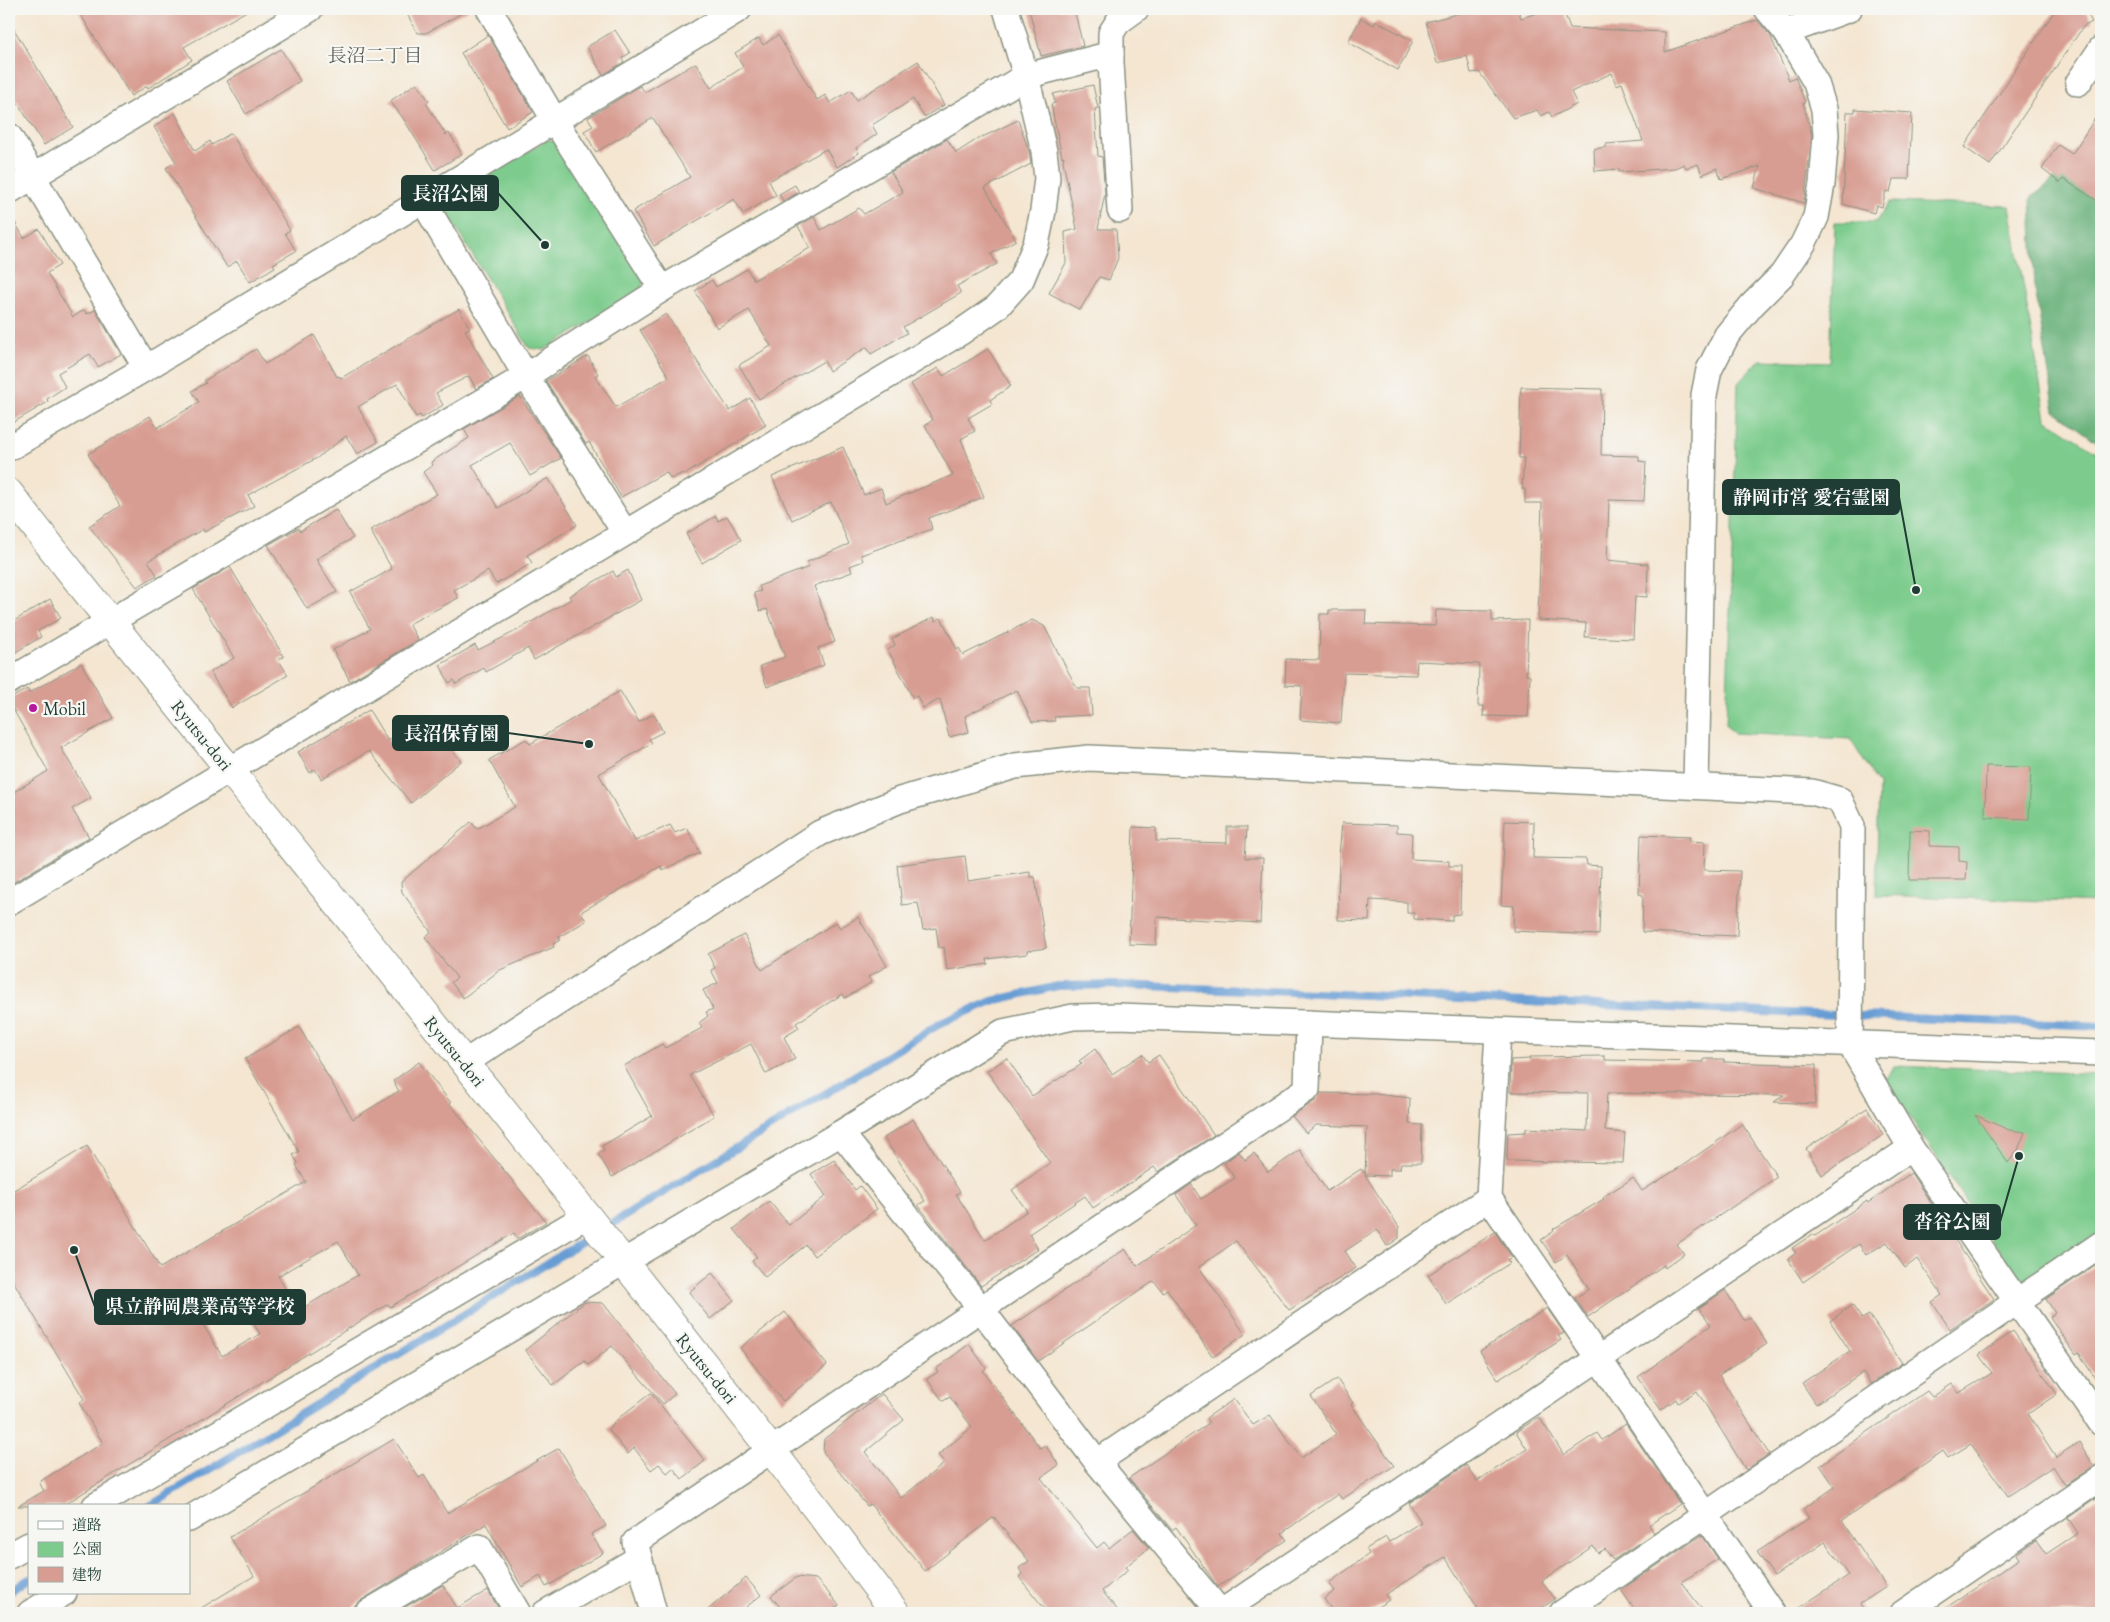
<svg xmlns="http://www.w3.org/2000/svg" width="2110" height="1622" viewBox="0 0 2110 1622" font-family="'EB Garamond','Noto Serif JP',serif">
<style>
.green{fill:#7dcc8d;stroke:#4e8460}
.forest{fill:#66b078;stroke:#427656}
.lines{fill:none;stroke-linecap:round;stroke-linejoin:round}
.stream{stroke:#679dd4;stroke-width:8}
.building{fill:#d89d92;fill-rule:evenodd}
.minor-casing{stroke:#8a9282;stroke-width:28}
.major-casing{stroke:#8a9282;stroke-width:30}
.minor{stroke:#fff;stroke-width:25}
.major{stroke:#fff;stroke-width:28}
.poi-dot{fill:#b5179e;stroke:#f6f6f2;stroke-width:2}
.labels{text-anchor:middle;dominant-baseline:central;stroke-width:4.5;stroke-linejoin:round;paint-order:stroke}
.poi-label{font-size:18px;fill:#1f3d34;stroke:#f6f6f2;text-anchor:start}
.street-label{font-size:18px;fill:#1f3d34;stroke:#f6f6f2}
.neighbourhood-label{font-size:19px;fill:#605f55;stroke:#f6f6f2}
.leader{fill:none;stroke:#1f3d34;stroke-width:2}
.callout-dot{fill:#1f3d34;stroke:#f6f6f2;stroke-width:2}
.callout{fill:#1f3d34;stroke:#1f3d34;stroke-width:2}
.callout-label{font-size:19px;text-anchor:middle;font-weight:bold;fill:#fff}
</style>
<rect width="100%" height="100%" fill="#f6f6f2"/>
<filter id="ink" filterUnits="userSpaceOnUse"><feTurbulence type="fractalNoise" baseFrequency=".02" numOctaves="2"/><feDisplacementMap in="SourceGraphic" scale="10" xChannelSelector="R" yChannelSelector="G"/><feConvolveMatrix kernelMatrix="1 2 1 2 8 2 1 2 1" color-interpolation-filters="sRGB"/></filter>
<filter id="wash" filterUnits="userSpaceOnUse"><feTurbulence type="fractalNoise" baseFrequency=".0096" numOctaves="4" result="noise"/><feDisplacementMap in="SourceGraphic" scale="20" xChannelSelector="R" yChannelSelector="G"/><feGaussianBlur stdDeviation="1.12" result="paint"/><feColorMatrix in="noise" values="0 0 0 0 0 0 0 0 0 0 0 0 0 0 0 0 0 1.4 0 .05"/><feComposite in="paint" operator="in"/></filter>
<g filter="url(#wash)">
<rect width="100%" height="100%" fill="#f4e6d1"/>
<g class="green">
<polygon points="547,140 561,142 644,280 639,293 544,350 529,348 446,211 449,199"/>
<polygon points="1890,202 2010,206 2046,419 2101,455 2101,903 1876,895 1879,785 1850,739 1733,733 1726,725 1738,383 1760,360 1830,362 1835,222 1876,222"/>
<polygon points="1894,1066 2101,1074 2101,1232 2023,1286 1886,1081"/>
</g>
<polygon class="forest" points="2101,141 2101,445 2055,411 2035,289 2031,198"/>
<g class="lines">
<g class="stream">
<polyline points="150,1506 941,1023 992,1001 1058,986 1122,985 2101,1026"/>
<polyline points="9,1592 29,1579"/>
</g>
</g>
<g id="blocks">
<g class="building">
<polygon points="77,9 250,9 184,47 192,60 148,88 147,86 131,96"/>
<polygon points="404,9 469,9 426,33 418,33"/>
<polygon points="1029,9 1074,9 1083,46 1041,56"/>
<polygon points="1475,9 1518,9 1521,18 1550,9 1563,9 1570,28 1665,32 1665,52 1757,20 1770,35 1789,80 1795,77 1805,102 1803,103 1812,135 1804,203 1754,188 1760,166 1721,179 1717,168 1702,175 1698,164 1686,168 1684,164 1675,168 1619,172 1619,169 1595,171 1594,149 1606,147 1606,144 1643,141 1622,83 1616,85 1612,73 1571,92 1577,104 1552,117 1549,112 1541,116 1537,110 1513,118 1479,72 1471,73 1467,56 1437,63 1426,22"/>
<polygon points="2056,9 2084,9 2092,22 2083,27 1990,165 1964,147"/>
<polygon points="1361,18 1374,25 1376,21 1413,41 1398,70 1348,42"/>
<polygon points="9,21 73,127 44,145 9,89"/>
<polygon points="615,30 630,53 622,58 624,62 603,75 587,47"/>
<polygon points="488,35 533,112 507,128 461,53"/>
<polygon points="778,35 817,100 825,95 830,103 851,90 857,100 918,61 944,105 924,117 913,99 872,125 877,134 856,148 859,153 837,167 826,149 769,181 776,195 743,214 734,199 654,246 633,211 690,177 653,118 596,152 584,131 593,126 588,118 640,86 645,92 696,63 711,88 743,67 735,53 759,38 763,45"/>
<polygon points="281,49 300,81 246,114 227,81"/>
<polygon points="417,83 429,101 426,103 446,135 449,133 462,154 435,170 403,118 390,101"/>
<polygon points="1093,85 1098,108 1095,109 1098,156 1102,157 1105,193 1098,229 1116,229 1118,258 1109,280 1099,277 1080,310 1049,293 1066,263 1065,232 1077,229 1063,161 1064,156 1062,157 1051,104 1055,103 1053,94"/>
<polygon points="1855,109 1912,113 1909,179 1893,179 1890,192 1886,191 1882,207 1876,205 1874,213 1843,204 1847,112 1855,112"/>
<polygon points="2101,109 2101,203 2063,179 2060,183 2042,169 2058,145 2072,154"/>
<polygon points="175,113 195,151 210,141 212,145 231,133 290,230 285,233 296,251 273,264 275,267 250,282 237,261 227,267 166,168 176,162 154,127"/>
<polygon points="1018,120 1029,151 1031,164 985,188 1016,240 991,254 997,264 957,286 961,293 903,327 907,333 871,354 867,347 829,371 824,361 759,399 739,365 771,346 749,310 717,328 695,291 712,280 716,287 747,269 754,280 810,248 798,226 814,217 821,230 859,208 864,214 903,192 891,172 947,139 956,153 976,140"/>
<polygon points="795,185 799,192 783,201 779,194"/>
<polygon points="9,212 24,238 39,229 60,265 47,273 73,317 84,310 87,314 95,310 121,354 98,367 90,354 58,373 65,387 47,399 48,402 9,425"/>
<polygon points="459,309 470,328 465,330 493,379 476,389 469,376 436,393 443,405 422,418 420,415 416,417 397,384 358,407 378,442 357,454 346,436 317,458 248,495 254,506 204,532 203,529 148,561 157,575 137,587 89,526 120,506 88,454 150,416 157,428 199,402 192,391 206,383 204,381 256,349 265,364 314,335 337,377 339,376 341,378"/>
<polygon points="666,314 730,411 750,398 766,425 684,475 683,473 671,479 666,472 621,497 589,442 586,444 546,381 588,356 598,374 595,376 616,407 669,377 640,330"/>
<polygon points="988,349 1011,386 990,400 992,404 968,418 975,431 961,439 984,497 929,518 932,529 861,555 863,561 850,566 852,572 814,586 835,642 818,648 824,665 767,687 760,666 785,657 767,609 760,611 754,593 761,591 759,586 809,567 807,562 849,544 831,502 792,520 772,477 843,447 864,495 881,488 886,503 953,475 925,425 933,420 911,384 938,368 943,376"/>
<polygon points="1521,387 1602,389 1601,455 1639,456 1639,461 1646,462 1644,501 1609,500 1607,560 1648,564 1647,597 1635,596 1633,639 1585,637 1586,623 1538,620 1542,503 1525,503 1525,489 1522,489 1524,458 1519,458"/>
<polygon points="520,396 561,458 530,476 510,443 472,465 498,508 548,478 577,525 527,555 532,563 496,584 488,571 454,590 458,598 409,624 418,640 350,681 333,650 370,629 350,592 392,569 370,530 437,494 423,472 433,465 431,462 469,438 464,429"/>
<polygon points="336,510 353,538 316,559 337,592 307,609 268,545 298,528 300,531"/>
<polygon points="716,516 718,521 727,516 741,540 702,563 686,534"/>
<polygon points="230,567 284,657 278,659 288,675 232,708 210,672 234,658 193,589"/>
<polygon points="628,570 641,600 534,660 528,648 486,672 484,668 456,684 454,680 449,683 440,665 475,645 478,650 518,630 571,599 569,596 613,571 616,577"/>
<polygon points="50,599 61,618 38,631 41,637 9,656 9,624"/>
<polygon points="1329,610 1366,610 1365,624 1435,626 1436,610 1492,611 1492,621 1528,620 1526,675 1530,676 1528,717 1483,716 1484,706 1478,706 1479,664 1417,661 1416,675 1344,673 1341,723 1300,720 1302,686 1285,685 1286,659 1319,660 1320,614 1329,614"/>
<polygon points="934,617 935,621 941,618 957,649 959,648 963,655 1032,620 1044,626 1077,688 1090,688 1092,715 1054,717 1055,721 1032,722 1017,690 965,716 969,732 949,737 940,699 923,708 917,696 913,698 888,650 895,645 892,639"/>
<polygon points="81,663 113,718 61,748 91,798 72,809 89,837 9,885 9,795 48,771 9,702 9,699 27,689 29,693"/>
<polygon points="620,691 639,722 654,714 663,732 649,739 652,743 599,774 635,841 670,825 675,833 687,828 700,853 662,870 661,866 581,912 586,921 559,937 560,940 553,944 554,947 500,970 463,998 451,982 457,978 425,937 431,932 402,892 401,882 471,822 477,829 515,807 489,760 526,739 530,744"/>
<polygon points="369,710 388,741 392,738 396,742 424,718 461,761 411,803 369,751 321,779 315,769 310,773 298,752"/>
<polygon points="1986,766 2031,767 2029,819 1985,817"/>
<polygon points="1505,821 1534,822 1533,858 1586,859 1587,865 1601,866 1599,935 1513,931 1514,906 1501,905"/>
<polygon points="1342,823 1397,825 1397,832 1412,833 1411,859 1449,861 1449,866 1461,866 1460,914 1452,915 1452,921 1414,919 1414,913 1407,913 1407,902 1370,900 1369,921 1338,920 1339,856"/>
<polygon points="1133,827 1156,828 1156,841 1227,843 1227,827 1247,827 1245,858 1263,858 1260,923 1157,917 1156,945 1129,944"/>
<polygon points="1910,830 1930,831 1930,846 1959,847 1959,861 1967,862 1966,880 1909,880"/>
<polygon points="1641,835 1690,837 1689,841 1705,842 1704,870 1740,871 1737,936 1642,932 1643,895 1639,894"/>
<polygon points="965,856 968,881 1030,872 1030,877 1035,877 1046,948 1027,951 1027,954 987,959 988,964 947,970 944,947 939,948 936,928 923,930 918,903 902,905 897,865"/>
<polygon points="858,917 887,966 868,977 872,982 845,998 843,994 796,1023 799,1028 784,1037 795,1059 766,1074 751,1044 690,1075 714,1116 612,1177 598,1154 604,1150 602,1146 652,1116 624,1066 662,1044 665,1048 702,1028 699,1023 708,1016 706,1012 713,1009 703,990 718,983 711,970 715,968 708,954 744,935 762,970 836,922 840,928"/>
<path d="M299,1027L353,1119L399,1091L393,1081L419,1062L451,1103L450,1104L546,1222L517,1239L514,1233L390,1307L388,1304L62,1506H18L44,1491L39,1482L103,1443L79,1403L84,1399L9,1274V1193L87,1146L160,1268L306,1182L296,1165L298,1163L293,1155L299,1152L245,1059ZM338,1241L358,1275L298,1311L278,1276ZM235,1293L260,1334L222,1356L197,1315Z"/>
<polygon points="1095,1049 1112,1074 1142,1054 1148,1062 1159,1055 1214,1135 1158,1172 1154,1167 1093,1208 1085,1196 1029,1234 1038,1249 981,1286 918,1205 925,1201 884,1138 913,1119 960,1192 956,1194 985,1240 1027,1211 1012,1190 1050,1163 987,1071 1007,1058 1032,1096 1082,1064 1079,1061"/>
<polygon points="1605,1056 1605,1060 1704,1062 1704,1059 1724,1059 1724,1062 1816,1065 1815,1104 1774,1102 1784,1095 1607,1093 1605,1131 1625,1133 1623,1163 1507,1161 1508,1133 1526,1132 1526,1128 1587,1131 1588,1093 1510,1092 1511,1060 1530,1059 1529,1057"/>
<polygon points="1320,1093 1375,1094 1410,1098 1409,1124 1422,1125 1421,1163 1401,1163 1400,1169 1390,1169 1390,1176 1365,1175 1399,1227 1399,1238 1387,1246 1377,1230 1345,1251 1356,1268 1289,1310 1236,1241 1199,1267 1245,1334 1213,1357 1167,1289 1163,1292 1154,1281 1038,1361 1012,1326 1125,1249 1137,1266 1196,1225 1176,1195 1191,1184 1201,1199 1235,1178 1224,1163 1239,1152 1245,1160 1254,1153 1268,1172 1300,1150 1327,1191 1361,1169 1365,1174 1367,1127 1316,1125 1306,1133 1292,1116 1315,1101"/>
<polygon points="1867,1108 1883,1135 1822,1175 1806,1149"/>
<polygon points="1975,1115 2009,1130 2025,1132 2018,1150 2008,1163"/>
<polygon points="1742,1124 1777,1177 1677,1244 1684,1254 1665,1268 1664,1265 1588,1317 1575,1298 1589,1289 1567,1255 1556,1262 1541,1240 1554,1231 1553,1229 1604,1199 1603,1197 1633,1178 1642,1191 1682,1166"/>
<polygon points="834,1160 855,1190 860,1186 877,1209 814,1256 806,1245 765,1277 752,1261 757,1257 734,1229 769,1201 789,1225 826,1196 811,1174"/>
<polygon points="1911,1173 1994,1299 1950,1329 1932,1302 1942,1295 1917,1259 1905,1268 1887,1242 1866,1255 1859,1244 1803,1282 1788,1259 1796,1253 1792,1248 1813,1234 1815,1236 1867,1201 1868,1203"/>
<polygon points="1495,1232 1512,1257 1507,1260 1510,1263 1446,1304 1428,1275"/>
<polygon points="2101,1261 2101,1388 2079,1353 2076,1355 2050,1317 2055,1313 2046,1299"/>
<polygon points="712,1273 734,1300 710,1319 689,1292"/>
<polygon points="1725,1290 1744,1320 1750,1317 1767,1344 1719,1375 1769,1454 1746,1470 1697,1391 1678,1403 1676,1399 1661,1410 1638,1377 1711,1325 1699,1308"/>
<polygon points="585,1302 603,1303 675,1394 663,1404 612,1346 588,1365 585,1361 553,1385 525,1350"/>
<polygon points="1852,1305 1862,1319 1869,1315 1902,1363 1871,1384 1863,1372 1816,1404 1802,1383 1850,1351 1830,1321"/>
<polygon points="1547,1308 1564,1333 1558,1336 1561,1340 1498,1380 1480,1351"/>
<polygon points="785,1312 827,1365 783,1401 740,1348"/>
<polygon points="2013,1331 2057,1394 2028,1414 2056,1457 2079,1442 2094,1466 2065,1485 2053,1466 2008,1496 1971,1444 1948,1458 1943,1451 1842,1521 1886,1587 1860,1604 1866,1613 1791,1613 1849,1575 1825,1542 1774,1576 1757,1552 1809,1518 1803,1509 1835,1487 1820,1465 1927,1391 1932,1397 1952,1384 1959,1393 1992,1373 1979,1355"/>
<polygon points="969,1344 986,1368 983,1371 1040,1448 1045,1445 1059,1465 1041,1478 1097,1548 1104,1542 1109,1548 1133,1529 1149,1548 1125,1567 1128,1570 1102,1591 1120,1613 1048,1613 1019,1577 1022,1574 1019,1568 1029,1561 994,1517 925,1571 870,1504 867,1506 823,1452 824,1439 882,1394 904,1420 865,1452 901,1498 945,1463 938,1455 972,1427 950,1397 943,1401 927,1379 938,1372 936,1369"/>
<polygon points="1337,1379 1353,1403 1351,1404 1394,1466 1342,1499 1338,1494 1282,1533 1287,1540 1218,1587 1176,1527 1172,1530 1129,1478 1209,1423 1206,1418 1234,1399 1253,1425 1270,1415 1301,1458 1336,1434 1311,1396"/>
<polygon points="651,1393 705,1461 682,1479 673,1468 667,1473 659,1464 651,1470 634,1448 628,1454 608,1429 621,1416"/>
<polygon points="1539,1417 1564,1455 1597,1433 1602,1440 1626,1424 1680,1504 1649,1525 1654,1533 1613,1560 1605,1549 1598,1553 1593,1546 1542,1581 1555,1599 1534,1613 1481,1613 1445,1557 1385,1595 1389,1600 1368,1613 1334,1613 1324,1599 1335,1591 1329,1583 1369,1554 1366,1549 1386,1537 1389,1542 1421,1522 1409,1503 1466,1465 1477,1481 1527,1449 1516,1432"/>
<polygon points="394,1439 419,1478 424,1475 447,1513 559,1448 606,1526 591,1534 603,1553 546,1587 540,1576 522,1587 486,1524 360,1601 354,1606 353,1613 193,1613 254,1576 230,1537"/>
<polygon points="2101,1495 2101,1613 1938,1613 2019,1559 2016,1554 2036,1540 2046,1554 2078,1533 2068,1518"/>
<polygon points="1702,1535 1718,1559 1681,1582 1705,1613 1637,1613 1621,1590"/>
<polygon points="797,1577 816,1579 839,1605 829,1613 785,1613 771,1596"/>
<polygon points="746,1578 761,1595 739,1613 704,1613"/>
<polygon points="443,1585 457,1608 488,1590 501,1613 395,1613"/>
</g>
</g>
</g>
<g filter="url(#ink)">
<use href="#blocks" fill-opacity="0" stroke="#8a9282" stroke-width="1"/>
<g class="lines">
<g class="minor-casing">
<g id="minor">
<polyline points="489,9 555,121 662,289"/>
<polyline points="1786,32 1849,9"/>
<polyline points="2078,83 2101,49"/>
<polyline points="9,136 146,368"/>
<polyline points="9,191 310,9"/>
<polyline points="423,201 526,376 625,533"/>
<polyline points="1120,210 1111,63 1111,33 1118,22 1136,9"/>
<polyline points="9,448 146,368 739,9"/>
<polyline points="9,681 526,376 662,289 1026,76 1111,54"/>
<polyline points="1696,786 1704,395 1709,370 1727,335 1752,305 1782,275 1803,244 1816,217 1822,184 1826,135 1824,109 1816,83 1786,32 1767,9"/>
<polyline points="9,902 961,332 997,307 1021,280 1036,244 1043,211 1047,178 1044,151 1026,76 1006,9"/>
<polyline points="1498,1031 1489,1198 1772,1613"/>
<polyline points="464,1063 820,833 900,800 1015,766 1089,758 1812,792 1840,800 1852,826 1850,1044 1911,1148 2101,1423"/>
<polyline points="841,1133 981,1309 1097,1462 1221,1613"/>
<polyline points="1097,1462 1489,1198"/>
<polyline points="95,1506 586,1216"/>
<polyline points="189,1519 841,1133 1003,1032 1073,1017 1119,1016 2101,1053"/>
<polyline points="9,1556 29,1545"/>
<polyline points="30,1613 64,1593"/>
<polyline points="367,1613 479,1547 518,1613"/>
<polyline points="545,1613 639,1558"/>
<polyline points="654,1613 635,1542 1307,1089 1309,1023"/>
<polyline points="1220,1613 1911,1148"/>
<polyline points="1562,1613 2101,1244"/>
<polyline points="1903,1613 2101,1478"/>
</g>
</g>
<g class="major-casing">
<path id="major" d="M9,493C82,588 158,680 233,774C456,1052 681,1329 896,1613"/>
</g>
<use href="#minor" class="minor"/>
<use href="#major" class="major"/>
</g>
</g>
<circle class="poi-dot" cx="33" cy="708" r="5"/>
<g class="labels">
<g class="poi-label">
<text x="43" y="708">Mobil</text>
</g>
<g class="street-label">
<text transform="translate(202 735) rotate(51)">Ryutsu-dori</text>
<text transform="translate(455 1051) rotate(51)">Ryutsu-dori</text>
<text transform="translate(707 1368) rotate(51)">Ryutsu-dori</text>
</g>
<g class="neighbourhood-label">
<text x="375" y="55">長沼二丁目</text>
</g>
</g>
<path class="leader" d="M545 245L498 193M1916 590L1899 497M589 744L508 733M2019 1156L2000 1222M74 1250L95 1307"/>
<g class="callout-dot">
<circle cx="545" cy="245" r="5"/>
<circle cx="1916" cy="590" r="5"/>
<circle cx="589" cy="744" r="5"/>
<circle cx="2019" cy="1156" r="5"/>
<circle cx="74" cy="1250" r="5"/>
</g>
<g class="callout">
<rect x="402" y="176" width="96" height="34" rx="5"/>
<rect x="1723" y="480" width="176" height="34" rx="5"/>
<rect x="393" y="716" width="115" height="34" rx="5"/>
<rect x="1904" y="1205" width="96" height="34" rx="5"/>
<rect x="95" y="1290" width="210" height="34" rx="5"/>
</g>
<g class="callout-label">
<text x="450" y="200">長沼公園</text>
<text x="1811" y="504">静岡市営 愛宕霊園</text>
<text x="451" y="740">長沼保育園</text>
<text x="1952" y="1228">沓谷公園</text>
<text x="200" y="1313">県立静岡農業高等学校</text>
</g>
<rect width="2110" height="1622" fill="none" stroke="#f6f6f2" stroke-width="30"/>
<rect x="28" y="1504" width="162" height="90" fill="#f6f6f2" stroke="#a0aca6"/>
<rect x="38" y="1521" width="25" height="8" fill="#ffffff" stroke="#a0aca6"/>
<text x="72" y="1530" font-size="15" fill="#1f3d34">道路</text>
<rect x="38" y="1542" width="25" height="15" fill="#7dcc8d" stroke="#a0aca6"/>
<text x="72" y="1554" font-size="15" fill="#1f3d34">公園</text>
<rect x="38" y="1567" width="25" height="15" fill="#d89d92" stroke="#a0aca6"/>
<text x="72" y="1580" font-size="15" fill="#1f3d34">建物</text>
</svg>
